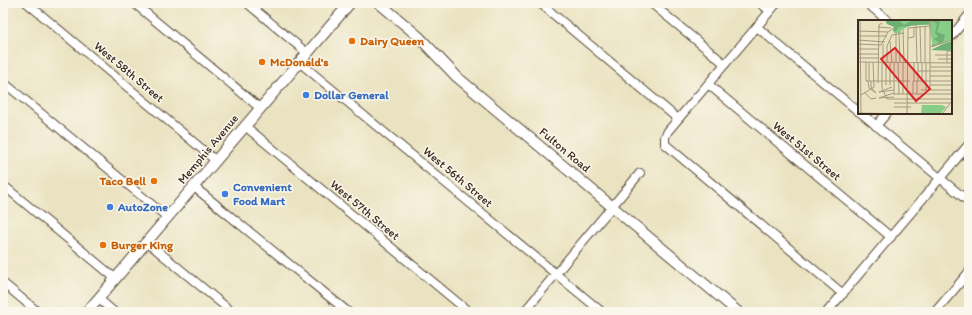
<svg xmlns="http://www.w3.org/2000/svg" width="972" height="315" viewBox="0 0 972 315" font-family="Itim,sans-serif">
<style>
.lines{fill:none;stroke-linecap:round;stroke-linejoin:round}
.minor-casing{stroke:#554636;stroke-width:10}
.major-casing{stroke:#554636;stroke-width:12}
.minor{stroke:#fff;stroke-width:8}
.major{stroke:#fff;stroke-width:10}
.food-dot{fill:#e8710a;stroke:#fbf7ec;stroke-width:1.5}
.shop-dot{fill:#3f7fe0;stroke:#fbf7ec;stroke-width:1.5}
.labels{text-anchor:middle;dominant-baseline:central;stroke-width:3;stroke-linejoin:round;paint-order:stroke}
.food-label{font-size:12px;font-weight:bold;fill:#c56008;stroke:#fbf7ec;text-anchor:start}
.street-label{font-size:12px;fill:#3b2a1e;stroke:#fbf7ec}
.shop-label{font-size:12px;font-weight:bold;fill:#366cbe;stroke:#fbf7ec;text-anchor:start}
.inset-road{fill:none;stroke:#a49980;stroke-width:1}
.view{fill:#d62828;fill-opacity:0.15;stroke:#d62828;stroke-width:2}
.inset-edge{fill:none;stroke:#3b2a1e;stroke-width:2}
</style>
<rect width="100%" height="100%" fill="#fbf7ec"/>
<filter id="ink" filterUnits="userSpaceOnUse"><feTurbulence type="fractalNoise" baseFrequency=".025" numOctaves="2"/><feDisplacementMap in="SourceGraphic" scale="8" xChannelSelector="R" yChannelSelector="G"/><feConvolveMatrix kernelMatrix="1 2 1 2 8 2 1 2 1" color-interpolation-filters="sRGB"/></filter>
<filter id="wash" filterUnits="userSpaceOnUse"><feTurbulence type="fractalNoise" baseFrequency=".012" numOctaves="4" result="noise"/><feDisplacementMap in="SourceGraphic" scale="16" xChannelSelector="R" yChannelSelector="G"/><feGaussianBlur stdDeviation="0.9" result="paint"/><feColorMatrix in="noise" values="0 0 0 0 0 0 0 0 0 0 0 0 0 0 0 0 0 1.4 0 .05"/><feComposite in="paint" operator="in"/></filter>
<g filter="url(#wash)">
<rect width="100%" height="100%" fill="#eae3c1"/>
</g>
<g filter="url(#ink)">
<g class="lines">
<g class="minor-casing">
<g id="minor">
<polyline points="27,3 215,160"/>
<polyline points="134,3 260,108"/>
<polyline points="247,3 307,53"/>
<polyline points="540,3 678,119"/>
<polyline points="651,3 725,64"/>
<polyline points="760,3 770,11"/>
<polyline points="777,3 668,131 665,137 665,144 843,294"/>
<polyline points="867,3 888,21"/>
<polyline points="757,27 859,112"/>
<polyline points="951,37 969,15"/>
<polyline points="299,62 602,312"/>
<polyline points="3,82 167,217"/>
<polyline points="708,84 891,237"/>
<polyline points="861,113 969,202"/>
<polyline points="245,126 469,312"/>
<polyline points="876,126 887,113"/>
<polyline points="3,185 116,279"/>
<polyline points="193,186 348,312"/>
<polyline points="147,242 232,312"/>
<polyline points="3,283 38,312"/>
<polyline points="99,299 114,312"/>
<polyline points="524,312 640,173"/>
<polyline points="827,312 969,144"/>
<polyline points="935,312 969,272"/>
</g>
</g>
<g class="major-casing">
<g id="major">
<polyline points="379,3 418,36 457,77 738,312"/>
<polyline points="87,312 350,3"/>
</g>
</g>
<use href="#minor" class="minor"/>
<use href="#major" class="major"/>
</g>
</g>
<g class="food-dot">
<circle cx="352" cy="41" r="4"/>
<circle cx="262" cy="62" r="4"/>
<circle cx="154" cy="181" r="4"/>
<circle cx="103" cy="245" r="4"/>
</g>
<g class="shop-dot">
<circle cx="306" cy="95" r="4"/>
<circle cx="225" cy="194" r="4"/>
<circle cx="110" cy="207" r="4"/>
</g>
<g class="labels">
<g class="food-label">
<text x="360" y="41">Dairy Queen</text>
<text x="270" y="62">McDonald's</text>
<text x="146" y="181" text-anchor="end">Taco Bell</text>
<text x="111" y="245">Burger King</text>
</g>
<g class="street-label">
<text transform="translate(129 72) rotate(40)">West 58th Street</text>
<text transform="translate(208 149) rotate(-50)">Memphis Avenue</text>
<text transform="translate(565 150) rotate(40)">Fulton Road</text>
<text transform="translate(807 151) rotate(40)">West 51st Street</text>
<text transform="translate(458 177) rotate(40)">West 56th Street</text>
<text transform="translate(365 210) rotate(40)">West 57th Street</text>
</g>
<g class="shop-label">
<text x="314" y="95">Dollar General</text>
<text x="233" y="187">Convenient<tspan x="233" dy="14">Food Mart</tspan></text>
<text x="118" y="207">AutoZone</text>
</g>
</g>
<g transform="translate(858 20)">
<rect width="94" height="94" fill="#eae3c1"/>
<path d="M94,0V20L75,27L71,5H54L43,10V13H36V1H26ZM64,85H84L88,87L82,94H63Z" fill="#88cd87"/>
<path d="M27,0H41L46,5L55,0H72L71,4L41,7L37,12L35,11L36,7L29,4ZM78,0L82,2L79,12L87,15L85,22L75,26L73,24L78,25L81,22L75,19L80,17L77,13L79,4L74,1ZM94,21V31L73,30L85,24Z" fill="#6eb074"/>
<path class="inset-road" d="M2,0L3,94M58,5L59,43M62,6L63,43M67,6V43M72,6V43M20,7L33,8M45,9L46,43M0,11L30,12M38,13V43M41,13L42,43M0,16H29M50,18L56,17V7M0,20L27,22M32,21L34,43M0,24L23,25L30,12L36,8M25,24V43M72,27L94,20M0,29H20M0,34H20M77,35H94M0,38H20M80,39H94M0,42L94,43M8,42V61H52M24,43V68L29,79M28,43V65M29,43V26L34,15L46,13M32,43V65M36,43V75M40,43L41,74M45,43V74M56,43V61M64,43V61M68,43V70M72,43V70M89,43V31H94M72,47H94M60,51H94M72,56H94M10,61L11,68L18,73L13,67V61M11,61V42M59,61V74M60,61V43M20,63L21,5L24,3M72,65H94M63,70H94M6,72L13,79L18,78M21,72L34,67M21,72L36,70M36,74H94M55,74V61H94M3,75L16,67L15,42M21,78L36,73M21,78L36,77M29,79H94M36,83H92M36,87H53M0,93L47,94M49,94L50,8L72,6L73,0M84,94L94,81"/>
<path class="view" d="M37,28L72,69L58,81L23,39Z"/>
<rect width="94" height="94" class="inset-edge"/>
</g>
<rect width="972" height="315" fill="none" stroke="#fbf7ec" stroke-width="16"/>
</svg>
